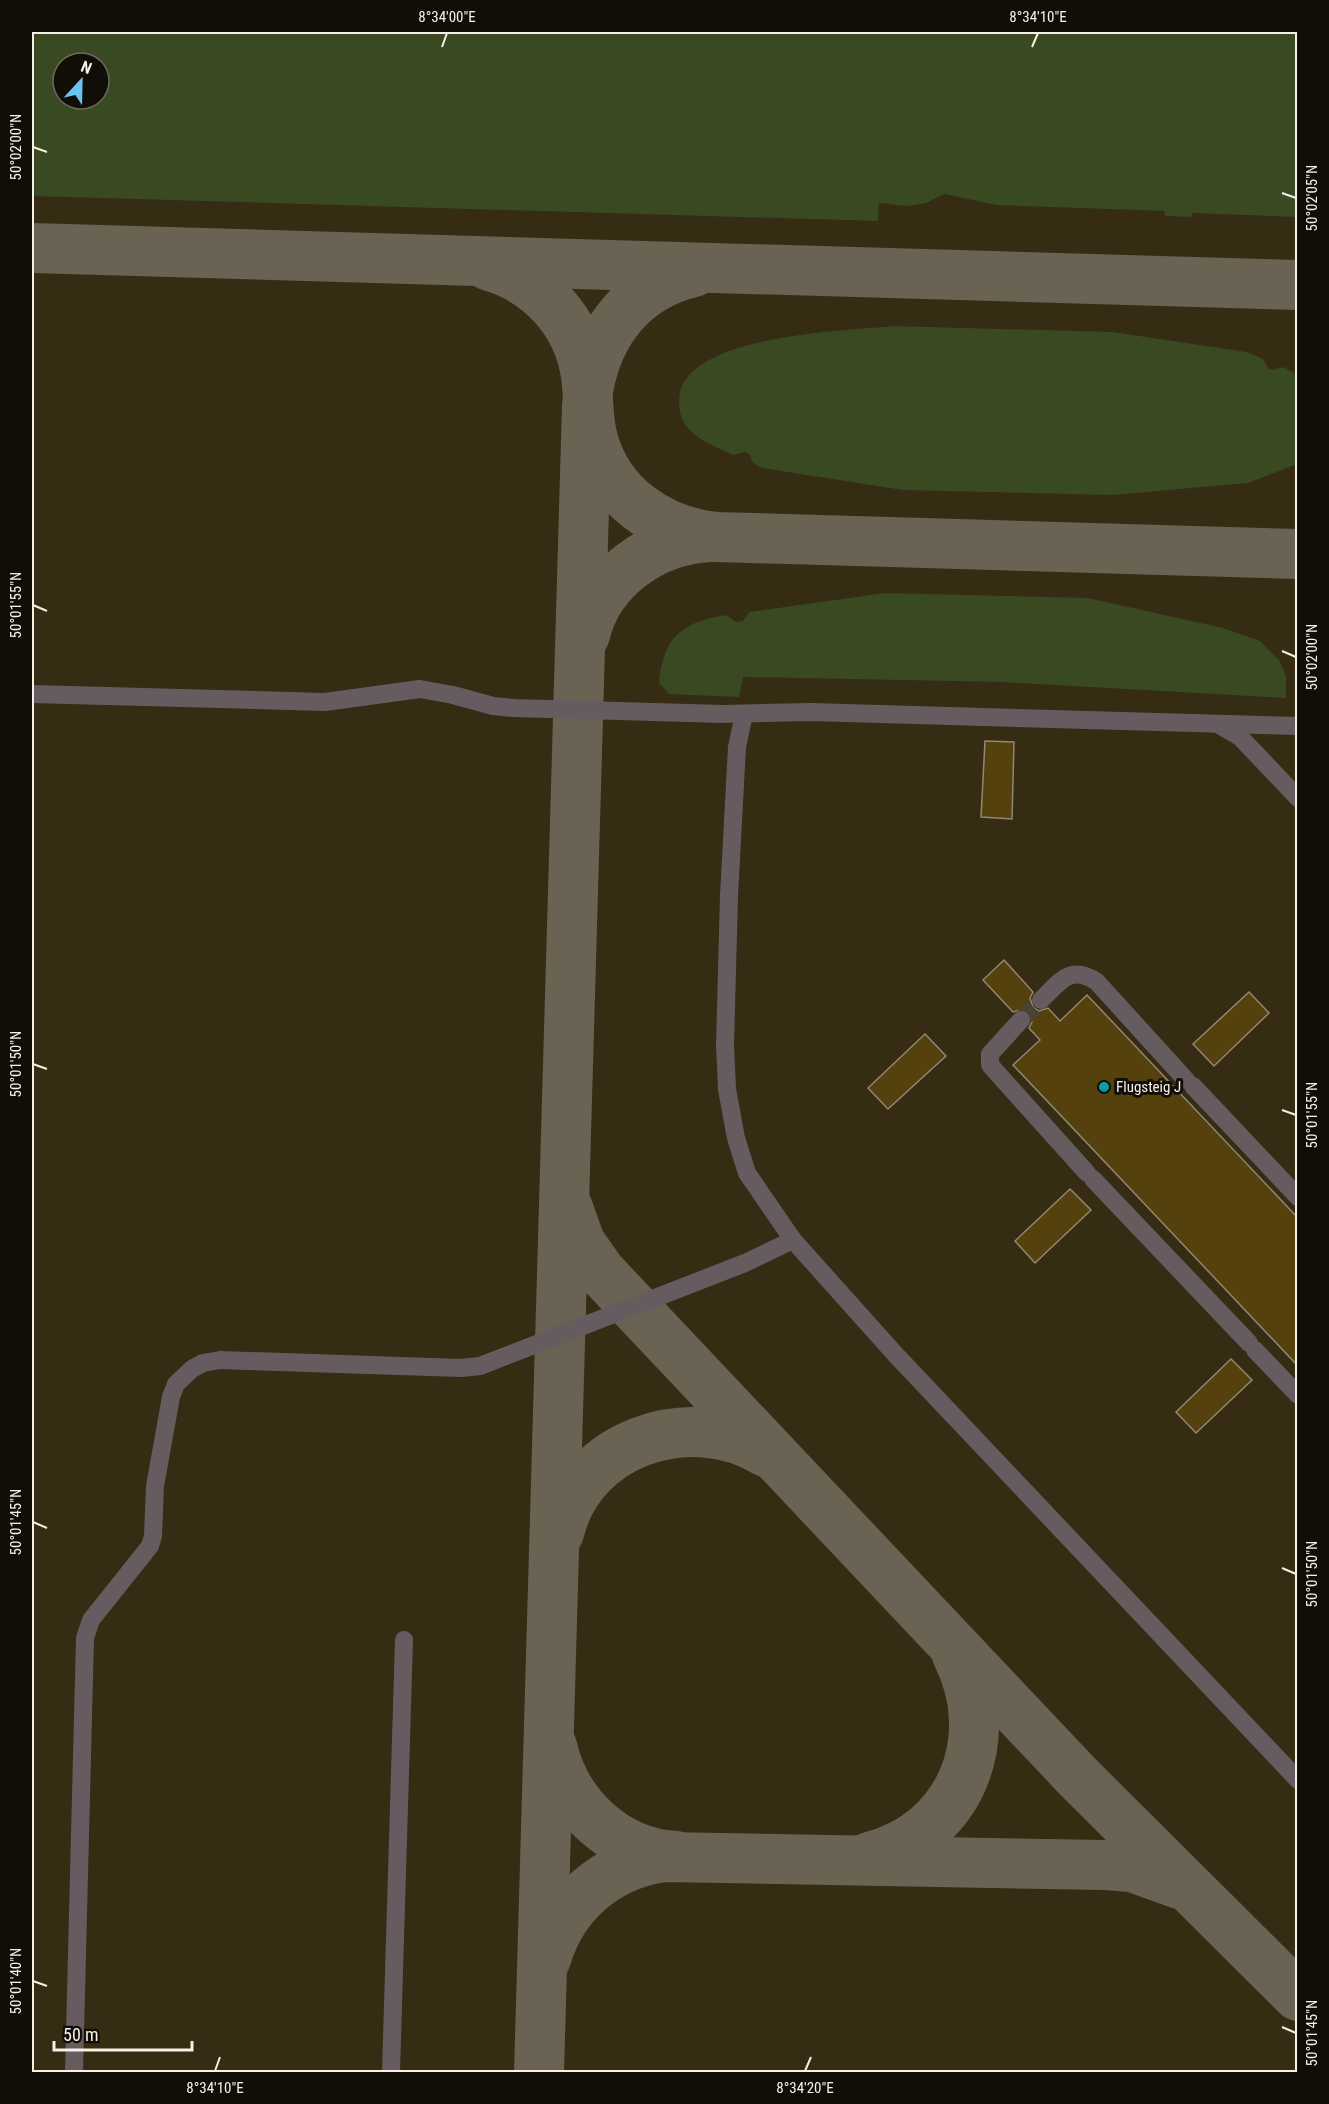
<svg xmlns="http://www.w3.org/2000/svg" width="1329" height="2104" viewBox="0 0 1329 2104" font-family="'Roboto Condensed',sans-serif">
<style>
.built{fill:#362b13;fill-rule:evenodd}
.green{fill:#394921;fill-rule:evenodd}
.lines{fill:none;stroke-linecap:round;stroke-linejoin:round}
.taxiway{stroke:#6a6253;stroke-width:50}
.building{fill:#55410d;stroke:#918773;stroke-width:1.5}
.minor-tunnel{stroke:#4a4333;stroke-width:18;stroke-dasharray:18 9;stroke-linecap:butt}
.minor{stroke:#665c60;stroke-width:18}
.ticks{fill:none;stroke:#f6f1e6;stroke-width:2}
.culture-dot{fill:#0f9aa8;stroke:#110d07;stroke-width:2}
.labels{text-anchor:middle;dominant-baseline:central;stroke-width:6;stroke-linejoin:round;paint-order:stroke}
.poi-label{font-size:15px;fill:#f6f1e6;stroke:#110d07;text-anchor:start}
.neatline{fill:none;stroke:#f6f1e6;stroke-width:2}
.ticks-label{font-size:15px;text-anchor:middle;fill:#f6f1e6}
</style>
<rect width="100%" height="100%" fill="#2c2413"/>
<path class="built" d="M32,32H1297V2072H32ZM63,63H99V99H63Z"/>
<g class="green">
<path d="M32,32H1297V217L1192,213L1191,217L1165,216L1164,211L996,205L945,194L926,203L907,206L879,203L878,221L32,196ZM63,63H99V99H63Z"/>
<path d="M894,326L1113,332L1247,352L1263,359L1268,368L1273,370L1283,367L1297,374V464L1248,483L1112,495L903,490L762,468L753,463L749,454L744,452L733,455C708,443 678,434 679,401C679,334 847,331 894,326Z"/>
<path d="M885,593L1088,598L1223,628L1260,641L1279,660L1286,676V698L1002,682L743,677L739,697L669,694L659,683C663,637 682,622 726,615L736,622L743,621L749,612Z"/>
</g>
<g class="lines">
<g class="taxiway">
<polyline points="32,248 1298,285"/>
<path d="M489,266C540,280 579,323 586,376C589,397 587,418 593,439C608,496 660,532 717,537L1298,554"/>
<path d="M588,391C598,331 634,286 694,272"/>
<path d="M585,635C598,578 654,539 711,537"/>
<polyline points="568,1208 580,1242 601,1272 1078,1777 1298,1996"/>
<path d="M559,1533C580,1442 690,1406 766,1452"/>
<path d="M552,1746C565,1805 615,1853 676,1856"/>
<path d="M869,1857C961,1834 999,1738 957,1655"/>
<path d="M546,1959C562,1903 607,1865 664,1857L1105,1865L1132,1867L1179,1884"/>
<polyline points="539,2072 587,405"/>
</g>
</g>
<g class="building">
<polygon points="985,741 1014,742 1012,819 981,817"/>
<polygon points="1004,960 1033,992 1030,998 1033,1007 1039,1011 1048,1008 1060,1021 1087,995 1298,1218 1298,1366 1013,1065 1040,1040 1029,1028 1032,1022 1029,1012 1023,1009 1013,1012 983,980"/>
<polygon points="1249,992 1269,1013 1214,1066 1193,1044"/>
<polygon points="925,1034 946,1056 888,1109 868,1088"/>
<polygon points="1070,1189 1091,1210 1035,1263 1015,1241"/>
<polygon points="1231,1359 1252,1380 1196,1433 1176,1412"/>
</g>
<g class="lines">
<polyline class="minor-tunnel" points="1021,1020 1041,1000"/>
<g class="minor">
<polyline points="32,694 325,702 420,689 453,695 493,706 514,708 723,714 811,712 1298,726"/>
<polyline points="744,714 737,747 729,896 725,1045 727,1089 736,1138 747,1173 793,1240 895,1354 1298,1780"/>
<polyline points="1221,726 1240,737 1298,798"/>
<path d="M1041,1000C1060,982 1070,964 1097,982L1186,1080"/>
<polyline points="1021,1020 990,1054 990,1065 1087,1173"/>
<polyline points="1193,1086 1298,1197"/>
<polyline points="1093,1179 1249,1343"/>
<polyline points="1255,1350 1298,1395"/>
<polyline points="74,2072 85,1638 91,1620 150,1546 153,1536 155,1486 171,1397 176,1384 192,1369 203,1363 220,1360 461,1368 480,1366 745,1263 793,1240"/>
<polyline points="391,2072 404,1640"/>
</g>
</g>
<path class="ticks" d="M442,47L447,33M1032,47L1038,33M33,147L47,152M1282,193L1296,198M33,605L47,611M1282,651L1296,657M33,1064L47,1069M1282,1110L1296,1115M33,1522L47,1528M1282,1568L1296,1574M33,1981L47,1986M1282,2027L1296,2033M215,2071L220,2057M805,2071L811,2057"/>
<circle class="culture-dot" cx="1104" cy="1087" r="6"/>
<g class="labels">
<g class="poi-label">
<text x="1116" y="1087">Flugsteig J</text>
</g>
</g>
<rect width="1329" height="2104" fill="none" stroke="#110d07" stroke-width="66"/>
<g transform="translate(81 81) rotate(22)"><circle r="28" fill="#110d07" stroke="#6d6860" stroke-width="1.5"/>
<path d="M0-4.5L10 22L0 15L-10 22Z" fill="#69c4f1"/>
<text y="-9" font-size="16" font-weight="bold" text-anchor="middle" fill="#f6f1e6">N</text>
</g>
<path d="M54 2041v9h138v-9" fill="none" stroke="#f6f1e6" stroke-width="3"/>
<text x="63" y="2041" font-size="18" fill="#f6f1e6" stroke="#110d07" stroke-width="4.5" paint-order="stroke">50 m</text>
<rect x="33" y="33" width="1263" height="2038" class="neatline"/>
<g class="ticks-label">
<text x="447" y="22">8°34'00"E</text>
<text x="1038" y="22">8°34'10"E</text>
<text transform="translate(16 147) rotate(-90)" y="5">50°02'00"N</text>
<text transform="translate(1312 198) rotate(-90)" y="5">50°02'05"N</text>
<text transform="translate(16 605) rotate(-90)" y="5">50°01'55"N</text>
<text transform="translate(1312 657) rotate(-90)" y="5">50°02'00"N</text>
<text transform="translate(16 1064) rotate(-90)" y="5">50°01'50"N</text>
<text transform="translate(1312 1115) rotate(-90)" y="5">50°01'55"N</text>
<text transform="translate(16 1522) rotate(-90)" y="5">50°01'45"N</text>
<text transform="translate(1312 1574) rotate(-90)" y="5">50°01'50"N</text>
<text transform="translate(16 1981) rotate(-90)" y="5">50°01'40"N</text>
<text transform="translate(1312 2033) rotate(-90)" y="5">50°01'45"N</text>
<text x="215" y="2093">8°34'10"E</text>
<text x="805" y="2093">8°34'20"E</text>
</g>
</svg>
